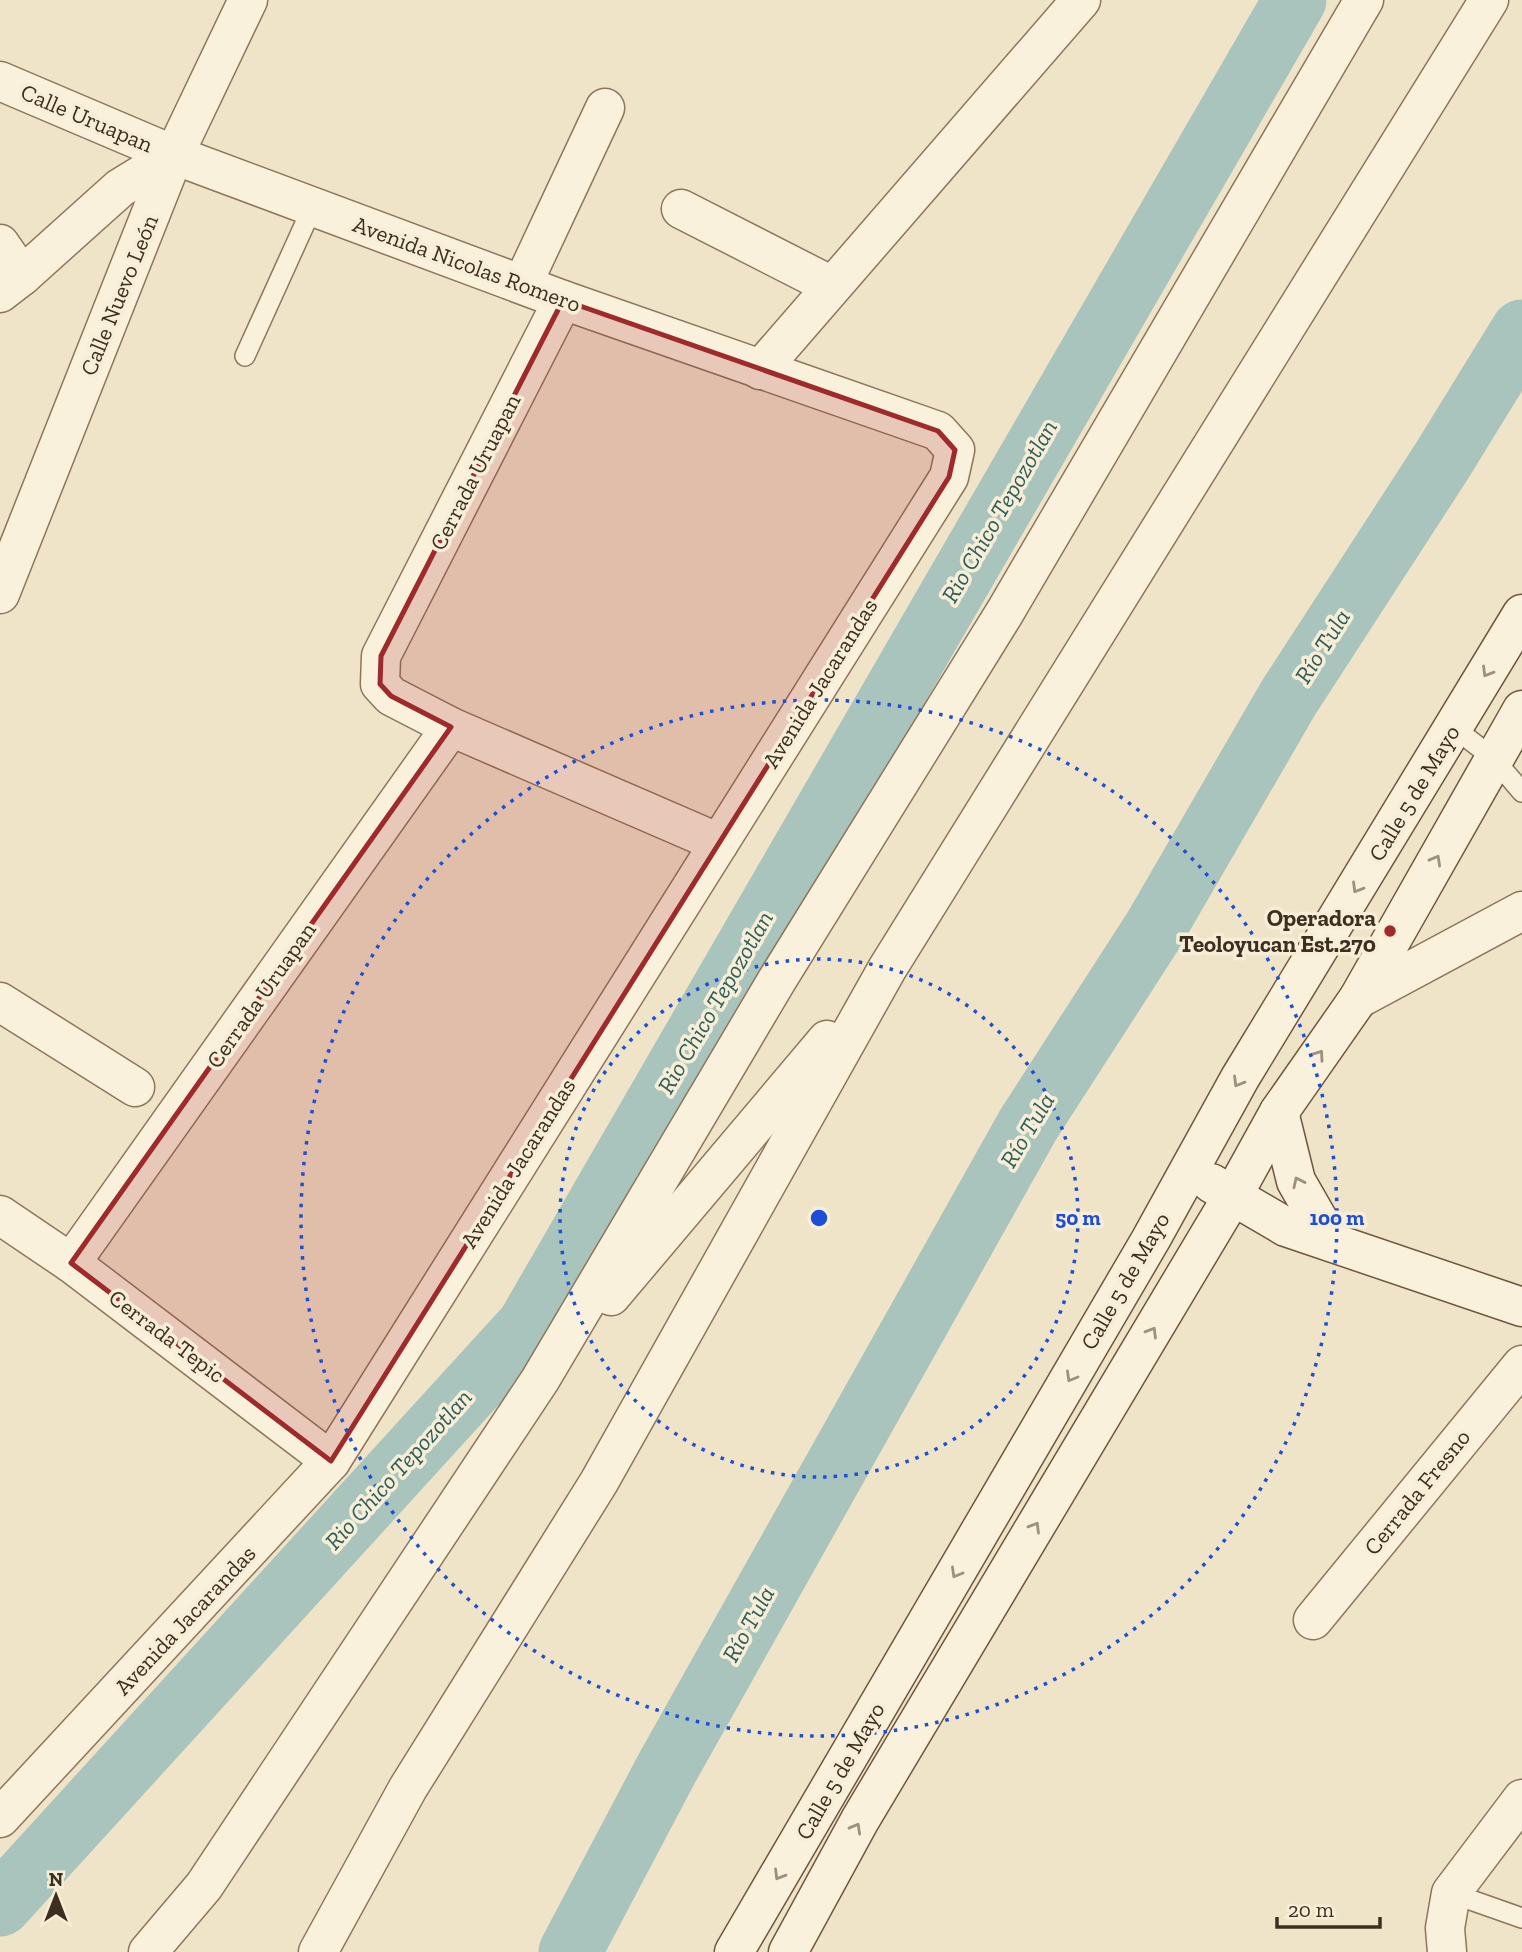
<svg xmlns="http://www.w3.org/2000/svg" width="1522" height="1952" viewBox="0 0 1522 1952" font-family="'Zilla Slab',serif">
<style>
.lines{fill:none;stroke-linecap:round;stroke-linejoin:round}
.river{stroke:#a9c4bc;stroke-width:63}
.lane-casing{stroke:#8d765c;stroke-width:22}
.street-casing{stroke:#8d765c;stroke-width:41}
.secondary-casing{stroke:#6f573f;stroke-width:41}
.lane{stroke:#faf1dc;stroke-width:19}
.street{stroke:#faf1dc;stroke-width:38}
.secondary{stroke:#faf1dc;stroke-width:38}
.oneway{stroke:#9c907e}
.marked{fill:#9e2a2b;fill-opacity:0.2;stroke:#9e2a2b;stroke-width:5;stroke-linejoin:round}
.ring{fill:none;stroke:#1d4ed8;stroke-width:3.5;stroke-dasharray:3.5 7}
.poi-dot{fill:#9e2a2b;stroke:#f7eed8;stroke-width:2.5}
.labels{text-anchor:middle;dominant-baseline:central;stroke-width:7;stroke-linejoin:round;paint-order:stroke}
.street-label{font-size:23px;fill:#3d2e20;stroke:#f7eed8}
.poi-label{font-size:23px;font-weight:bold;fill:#3d2e20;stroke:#f7eed8;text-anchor:end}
.water-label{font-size:24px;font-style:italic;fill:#2f5d5a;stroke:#f7eed8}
.centre{fill:#1d4ed8;stroke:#f7eed8;stroke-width:3.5}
.ring-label{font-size:21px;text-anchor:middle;font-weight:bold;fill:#1d4ed8;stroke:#f7eed8;stroke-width:7;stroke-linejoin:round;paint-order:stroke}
</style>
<rect width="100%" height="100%" fill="#f0e4c8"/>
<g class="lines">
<g class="river">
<polyline points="0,1905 528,1326 1295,0"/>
<polyline points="570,1952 666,1770 1028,1125 1155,928 1289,697 1442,461 1522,331"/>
</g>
<g class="lane-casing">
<g id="lane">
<polyline points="245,356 313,206"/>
<polyline points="1453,727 1493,758 1522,792"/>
<polyline points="1451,1893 1522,1918"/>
</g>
</g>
<g class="street-casing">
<g id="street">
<polyline points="0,81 174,155 563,300 938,431 955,450 949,477 331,1461 0,1818"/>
<polyline points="681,209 832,286"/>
<polyline points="0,244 22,276"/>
<polyline points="523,283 605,108"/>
<polyline points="0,293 22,276 120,188 174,155"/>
<polyline points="563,300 381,656 380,684 391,696 451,727 719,843"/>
<polyline points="760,370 1081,0"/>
<polyline points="0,594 174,155 248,0"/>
<polyline points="1358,999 1522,911"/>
<polyline points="0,1002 135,1087"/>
<polyline points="0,1215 71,1263 331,1461"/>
<polyline points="71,1263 451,727"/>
<polyline points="611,1296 827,1040"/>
<polyline points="1313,1620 1522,1365"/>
<polyline points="148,1952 204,1886 540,1380 777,980 1005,612 1364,0"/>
<polyline points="318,1952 408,1788 599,1482 887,969 1489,0"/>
<polyline points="1447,1952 1445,1928 1451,1893 1522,1799"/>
</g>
</g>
<g class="secondary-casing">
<g id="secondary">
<polyline points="1279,1112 1296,1181 1331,1242"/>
<polyline points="1211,1183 1286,1227 1522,1307"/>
<polyline points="734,1952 1151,1239 1240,1078 1522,614"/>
<polyline points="788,1952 860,1820 1232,1197 1279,1112 1358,999 1522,710"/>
</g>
</g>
<use href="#lane" class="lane"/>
<use href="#street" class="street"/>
<use href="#secondary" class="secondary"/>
</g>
<defs><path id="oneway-chevron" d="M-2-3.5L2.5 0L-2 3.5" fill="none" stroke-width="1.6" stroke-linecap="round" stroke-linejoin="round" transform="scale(1.75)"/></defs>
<g class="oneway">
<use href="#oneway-chevron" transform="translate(1487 672) rotate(121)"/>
<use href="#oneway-chevron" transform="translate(1436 860) rotate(-61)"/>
<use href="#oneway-chevron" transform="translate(1357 888) rotate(121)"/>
<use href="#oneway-chevron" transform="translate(1319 1055) rotate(-55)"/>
<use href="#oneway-chevron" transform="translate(1238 1082) rotate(121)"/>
<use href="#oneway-chevron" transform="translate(1298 1182) rotate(-115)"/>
<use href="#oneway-chevron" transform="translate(1152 1332) rotate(-59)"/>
<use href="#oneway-chevron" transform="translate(1071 1377) rotate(120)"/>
<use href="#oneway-chevron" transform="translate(1035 1527) rotate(-59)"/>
<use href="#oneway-chevron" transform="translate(956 1573) rotate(120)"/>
<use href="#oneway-chevron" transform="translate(856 1828) rotate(-61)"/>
<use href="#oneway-chevron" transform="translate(779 1875) rotate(121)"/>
</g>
<path class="marked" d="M563,300L938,431L955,450L949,477L331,1461L71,1263L451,727L391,696L380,684L381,656Z"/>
<g class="ring">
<circle cx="819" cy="1218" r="259"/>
<circle cx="819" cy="1218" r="518"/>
</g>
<circle class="poi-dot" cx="1390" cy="931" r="7"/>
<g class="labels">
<g class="street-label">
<text transform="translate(87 118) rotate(23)">Calle Uruapan</text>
<text transform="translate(467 264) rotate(20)">Avenida Nicolas Romero</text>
<text transform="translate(119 295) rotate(-68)">Calle Nuevo León</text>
<text transform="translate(475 472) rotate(-63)">Cerrada Uruapan</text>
<text transform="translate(820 683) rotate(-58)">Avenida Jacarandas</text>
<text transform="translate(1414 793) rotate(-59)">Calle 5 de Mayo</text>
<text transform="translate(261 995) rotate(-55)">Cerrada Uruapan</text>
<text transform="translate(518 1163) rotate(-58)">Avenida Jacarandas</text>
<text transform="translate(1125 1281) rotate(-60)">Calle 5 de Mayo</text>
<text transform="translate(167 1336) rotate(37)">Cerrada Tepic</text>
<text transform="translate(1417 1492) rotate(-51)">Cerrada Fresno</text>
<text transform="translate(185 1620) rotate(-47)">Avenida Jacarandas</text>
<text transform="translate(840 1771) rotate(-60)">Calle 5 de Mayo</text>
</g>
<g class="poi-label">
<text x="1376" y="918">Operadora<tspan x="1376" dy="26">Teoloyucan Est.270</tspan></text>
</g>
<g class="water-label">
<text transform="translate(999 511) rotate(-60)">Rio Chico Tepozotlan</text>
<text transform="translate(1322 646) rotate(-58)">Río Tula</text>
<text transform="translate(715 1002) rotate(-60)">Rio Chico Tepozotlan</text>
<text transform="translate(1027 1130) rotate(-59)">Río Tula</text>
<text transform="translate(398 1469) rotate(-48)">Rio Chico Tepozotlan</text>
<text transform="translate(748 1624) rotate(-61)">Río Tula</text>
</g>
</g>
<circle cx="819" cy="1218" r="10" class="centre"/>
<g class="ring-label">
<text x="1078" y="1225">50 m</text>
<text x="1337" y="1225">100 m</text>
</g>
<g transform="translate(56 1896)" stroke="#f7eed8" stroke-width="5" paint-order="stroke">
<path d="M0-5L12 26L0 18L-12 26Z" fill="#3d2e20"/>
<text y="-10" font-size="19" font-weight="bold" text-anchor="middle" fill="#3d2e20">N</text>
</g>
<path d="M1277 1917v10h103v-10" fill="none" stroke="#3d2e20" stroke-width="3.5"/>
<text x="1288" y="1917" font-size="21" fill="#3d2e20" stroke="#f7eed8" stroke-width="5" paint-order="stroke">20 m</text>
</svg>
